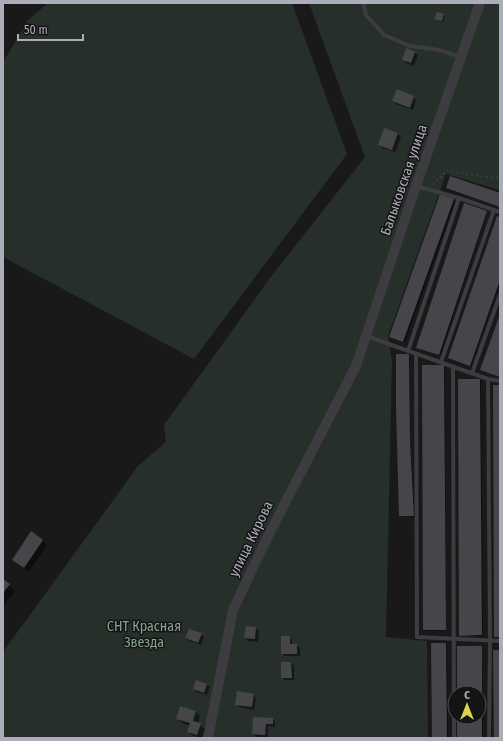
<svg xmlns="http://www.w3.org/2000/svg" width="503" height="741" viewBox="0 0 503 741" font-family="'Fira Sans Condensed',sans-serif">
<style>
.green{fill:#272f2a}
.shadow{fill:#0007}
.building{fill:#46464a}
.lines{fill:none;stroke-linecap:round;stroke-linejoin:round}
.path{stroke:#404046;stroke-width:1.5;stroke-dasharray:2 3;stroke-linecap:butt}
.service{stroke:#3c3c41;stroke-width:4}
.tertiary{stroke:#3c3c41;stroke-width:10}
.labels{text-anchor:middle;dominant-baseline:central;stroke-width:3;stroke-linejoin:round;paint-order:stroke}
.street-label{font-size:14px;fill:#acadb8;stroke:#141415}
.park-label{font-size:14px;fill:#86a18f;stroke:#141415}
</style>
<rect width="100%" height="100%" fill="#19191a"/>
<g class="green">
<polygon points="48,3 292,3 347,154 194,359 3,257 3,62 28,20"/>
<polygon points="309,3 500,3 500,190 446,174 388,336 392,361 386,637 427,641 428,738 3,738 3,652 138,466 166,442 164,425 270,278 365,157"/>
</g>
<g class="shadow">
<polygon points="443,15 445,16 443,22 436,19"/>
<polygon points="415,53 418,55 414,66 406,63 403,60"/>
<polygon points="413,97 416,100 413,110 396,104 393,101"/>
<polygon points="384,129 398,134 401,137 395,152 382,148 379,145"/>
<polygon points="447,188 500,194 500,207 448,189"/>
<polygon points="454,199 455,201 405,342 391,338"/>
<polygon points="486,212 487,213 440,356 418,348"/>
<polygon points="500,218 500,283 471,366 449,358"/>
<polygon points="397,355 409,355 410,356 410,444 415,517 401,516 400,515"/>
<polygon points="444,366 445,367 446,631 425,631 424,630"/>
<polygon points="459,380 480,380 481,381 483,636 461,636 460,635"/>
<polygon points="43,540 47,545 29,572 13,560"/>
<polygon points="3,581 15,591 3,607"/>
<polygon points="246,627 256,628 259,631 258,642 248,641 245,638"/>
<polygon points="201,634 204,637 201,645 189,641 186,638"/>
<polygon points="289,637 292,640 292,645 297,645 300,648 300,656 285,656 282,654"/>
<polygon points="446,644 447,645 448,738 433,738"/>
<polygon points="481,647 482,648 483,738 458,738 458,717 479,717 479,693 458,693"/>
<polygon points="291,663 294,666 294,680 285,680 282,678"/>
<polygon points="207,685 210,687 207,695 197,692 194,689"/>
<polygon points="254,695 256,698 254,710 239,707 236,704"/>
<polygon points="196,712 200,716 198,724 205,729 202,738 193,736 189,732 191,726 182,723 177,718"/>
<polygon points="273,719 275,722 275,727 268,726 268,737 256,737 253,734"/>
</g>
<g class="building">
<polygon points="437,12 444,14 442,21 434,19"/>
<polygon points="406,48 415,52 411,63 402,60"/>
<polygon points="397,89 414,96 410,108 392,101"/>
<polygon points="384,128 398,133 392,150 378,145"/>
<polygon points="450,176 500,193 500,207 446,188"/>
<polygon points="440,194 454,199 403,342 389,337"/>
<polygon points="464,203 487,211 439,355 416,348"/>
<polygon points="497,216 500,217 500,280 470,366 448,358"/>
<polygon points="500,314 500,377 480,370"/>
<polygon points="396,354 409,354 410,442 414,516 399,516 396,409"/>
<polygon points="422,365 444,365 446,630 423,630"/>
<polygon points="458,379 480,379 482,635 459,636"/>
<polygon points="493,385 500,385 500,637 494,637"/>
<polygon points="31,531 43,540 24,568 12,560"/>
<polygon points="3,579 10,584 3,593"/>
<polygon points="246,626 256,627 255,639 244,638"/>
<polygon points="189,629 202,633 198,643 185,638"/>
<polygon points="281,636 290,636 290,644 297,644 297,654 281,654"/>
<polygon points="431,643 446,643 447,738 432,738"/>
<polygon points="457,646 482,646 482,738 457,738 457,717 479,717 479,693 457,693"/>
<polygon points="493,650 500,650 500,738 494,738"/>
<polygon points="281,662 291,662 292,678 281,678"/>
<polygon points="196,680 207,684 204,693 193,689"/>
<polygon points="237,691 254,694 252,707 235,705"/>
<polygon points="180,706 196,711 193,721 201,723 197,735 187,732 190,723 176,719"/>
<polygon points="253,717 273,718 273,724 266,724 265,735 252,734"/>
</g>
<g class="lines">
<polyline class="path" points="433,185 447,170 473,175 500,178"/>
<g class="service">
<polyline points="363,3 366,15 384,35 410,46 439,50 461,57"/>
<polyline points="416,186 459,198 500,212"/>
<polyline points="366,336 488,379 500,381"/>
<polyline points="408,351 459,198"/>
<polyline points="416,354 417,637 500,641"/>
<polyline points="441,362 494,210"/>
<polyline points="453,367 454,738"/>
<polyline points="472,373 500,295"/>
<polyline points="488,379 490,640 489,738"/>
</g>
<polyline class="tertiary" points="208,738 233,610 268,536 356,366 416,186 480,3"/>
</g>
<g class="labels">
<g class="street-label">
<text transform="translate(404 180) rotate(-71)">Балыковская улица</text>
<text transform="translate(251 539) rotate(-64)">улица Кирова</text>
</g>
<g class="park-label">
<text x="144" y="626">СНТ Красная<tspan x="144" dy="16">Звезда</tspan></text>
</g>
</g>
<rect width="503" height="741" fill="none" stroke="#acadb8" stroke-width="8"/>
<g transform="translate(467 705)"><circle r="19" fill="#141415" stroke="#515156"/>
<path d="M0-3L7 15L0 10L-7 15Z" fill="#ddd24e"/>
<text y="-6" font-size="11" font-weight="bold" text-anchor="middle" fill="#acadb8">С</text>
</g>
<path d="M18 34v6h65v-6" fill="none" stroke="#acadb8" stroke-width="2"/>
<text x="24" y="34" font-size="12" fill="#acadb8" stroke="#141415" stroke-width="3" paint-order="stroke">50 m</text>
</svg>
